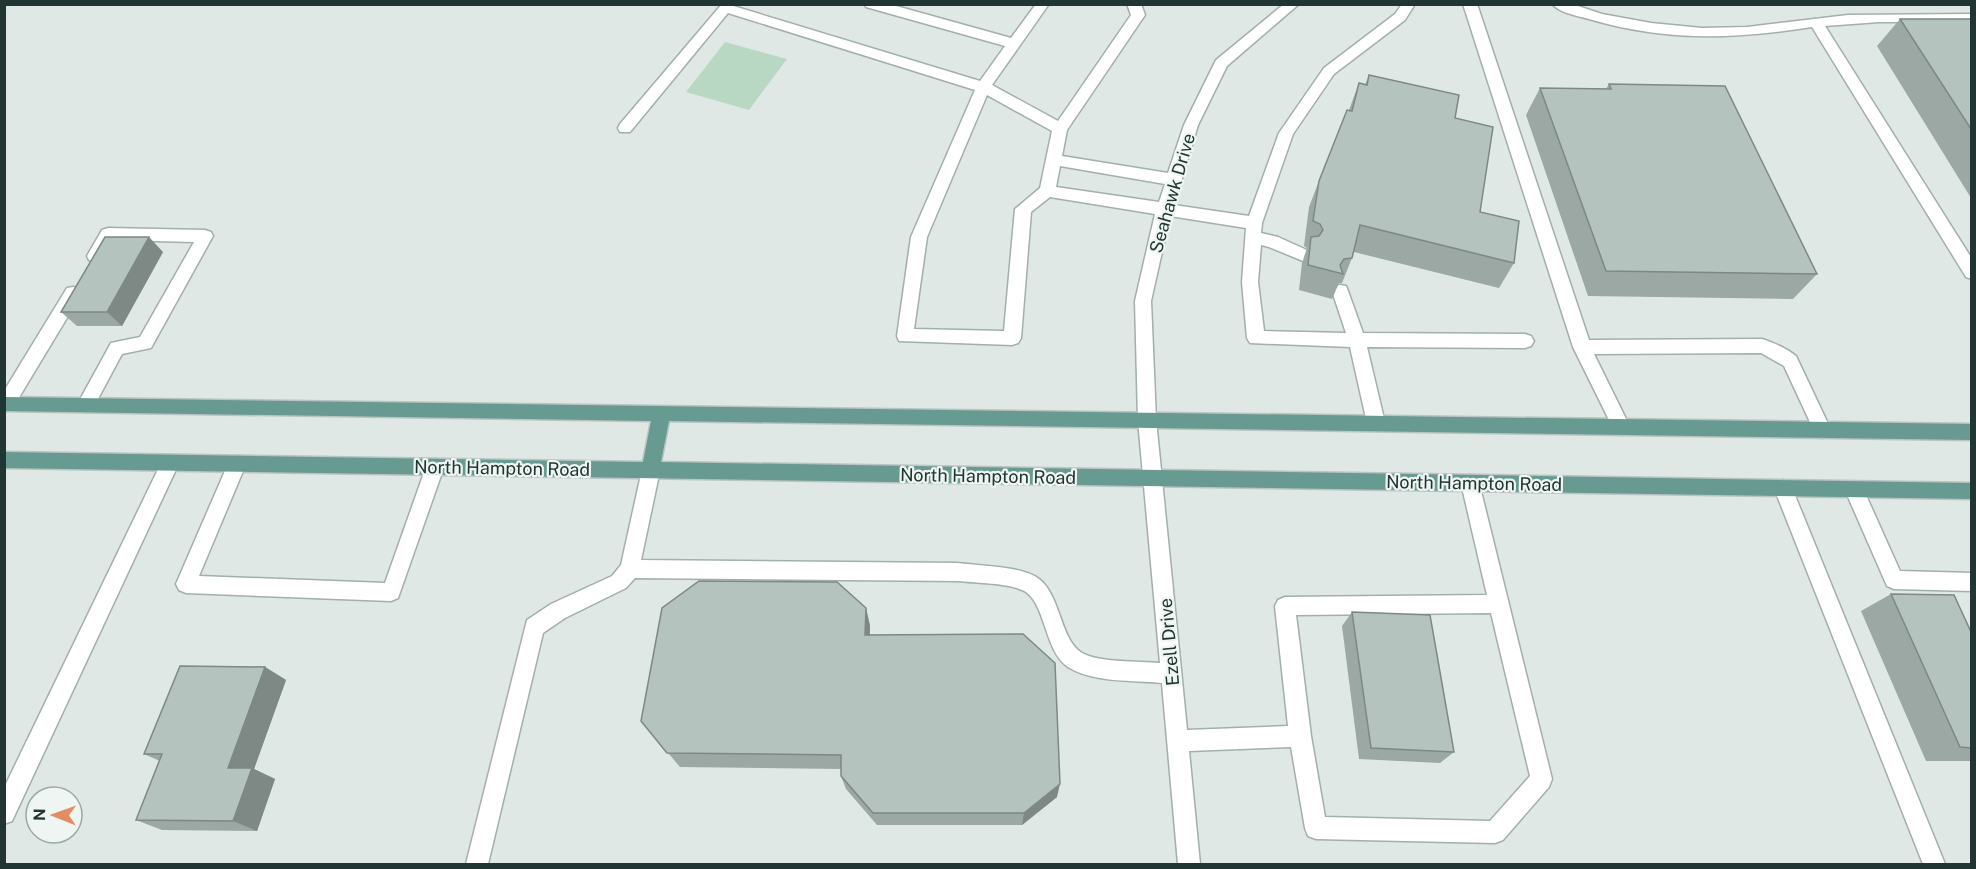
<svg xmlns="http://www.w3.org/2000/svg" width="1976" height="869" viewBox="0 0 1976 869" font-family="'Public Sans',sans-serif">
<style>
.green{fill:#b9d8c4}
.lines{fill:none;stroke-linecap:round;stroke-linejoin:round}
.minor-casing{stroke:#a2afac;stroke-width:3}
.major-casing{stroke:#bcc3c2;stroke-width:3}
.minor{fill:#fff;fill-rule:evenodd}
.major{fill:#679a91;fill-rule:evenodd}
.wall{fill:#9ba8a3}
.shaded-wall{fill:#7e8885}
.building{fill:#b4c3be;stroke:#7e8885;stroke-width:1.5}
.labels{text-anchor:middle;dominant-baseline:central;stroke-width:4.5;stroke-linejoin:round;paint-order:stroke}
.street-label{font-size:18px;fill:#213632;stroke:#eef5f2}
</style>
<rect width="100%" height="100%" fill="#dfe8e5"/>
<polygon class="green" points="725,42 787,59 749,110 686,92"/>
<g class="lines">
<g class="minor-casing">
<g id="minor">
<path d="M722,4L730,5L980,81L1005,46L866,7L865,4H889L1011,38L1036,4H1049L992,85L1058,121L1131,15L1127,4H1141L1145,15L1067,130L1062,156L1168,173L1184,125L1216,60L1284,4H1299L1227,66L1198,125L1174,205L1249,216L1279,133L1324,68L1395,14L1402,4H1415L1405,20L1334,74L1293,134L1262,223L1261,233L1278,237L1309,251L1311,255L1309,259L1303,261L1269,247L1261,245L1258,282L1264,331L1346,333L1332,291L1334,286L1340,285L1346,286L1348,291L1363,333L1525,334L1531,336L1534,341L1531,346L1525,348L1367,347L1385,423L1382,428L1376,431L1370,428L1367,423L1350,347L1250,343L1247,338L1242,282L1246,228L1170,216L1151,301L1156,420L1187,730L1288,726L1275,606L1278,600L1285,597L1487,595L1461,483L1463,477L1470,475L1477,477L1479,483L1552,779L1549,787L1503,840L1495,843L1316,839L1308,836L1305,828L1291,747L1189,751L1200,864H1178L1162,683C1132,680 1094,683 1068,667C1045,652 1046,606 1026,592C1012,583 975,583 958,581L635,578L626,588L565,618L543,633L488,864H466L527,620L551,604L612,576L621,565L642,470L645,464L651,462L657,464L660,470L641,560L958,563C979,566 1023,566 1039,579C1061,596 1060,640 1082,653C1100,663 1139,661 1160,663L1138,420L1135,301L1155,214L1050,197L1031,212L1021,338L1018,343L1012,345L899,341L897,336L911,237L975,90L728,13L630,132H620L618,128L620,124ZM987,95L1052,131L1040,188L1015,209L1004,331L914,329L927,237ZM1060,166L1165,184L1159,202L1056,187ZM1491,613L1530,776L1490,821L1325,817L1311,736L1296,615Z"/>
<path d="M1463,4H1477L1589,340L1762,339C1774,343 1786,348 1796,356L1831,430L1828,435L1822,438L1816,435L1784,366L1761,353L1594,354L1630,427L1627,432L1621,435L1615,432L1573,347Z"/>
<path d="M1552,4H1572L1602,14L1651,23L1702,28L1747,27L1848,15L1972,14V22H1879L1825,26L1972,259V279L1966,277L1812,27C1734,39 1667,42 1589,19C1578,16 1560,13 1552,4Z"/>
<polygon points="108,228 205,230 211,232 213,236 151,348 122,354 92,410 86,412 80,410 77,405 111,343 140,337 194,242 113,240 101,260 95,262 89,260 87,256 102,230"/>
<polygon points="73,287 79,288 81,293 79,298 12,409 4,411 4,391 67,288"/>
<polygon points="170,455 176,457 179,463 12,821 4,824 4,788 164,457"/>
<polygon points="237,456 243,458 246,464 199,576 385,583 426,467 429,461 435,459 441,461 444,467 398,598 391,601 186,593 179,590 176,584 228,464 231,458"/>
<polygon points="1783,480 1790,482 1792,488 1945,864 1923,864 1774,488 1776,482"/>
<polygon points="1854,482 1861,484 1900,571 1972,573 1972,591 1894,589 1887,586 1845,490 1847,484"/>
</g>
</g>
<g class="major-casing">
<polygon id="major" points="4,397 1972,424 1972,440 669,421 661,462 1972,483 1972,499 4,468 4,452 643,462 651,421 4,411"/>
</g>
<use href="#minor" class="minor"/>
<use href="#major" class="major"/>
</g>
<g class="wall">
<polygon points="1900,19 1971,19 1971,198 1877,46"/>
<polygon points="1369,75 1455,118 1480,212 1514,263 1499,288 1354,252 1352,258 1342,283 1339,283 1332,299 1299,290 1302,263 1307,248 1304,246 1309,207 1319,181 1349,110 1359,83 1365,85"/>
<polygon points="1609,84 1817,274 1793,299 1588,296 1526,115 1540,88 1606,89"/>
<polygon points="163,252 122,326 77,326 61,312"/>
<polygon points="1891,594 1971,632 1971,761 1926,761 1861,611"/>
<polygon points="866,608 870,626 870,635 1057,797 1022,825 877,825 846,789 841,776 841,769 680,767 641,721"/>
<polygon points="1352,612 1454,752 1440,763 1359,759 1342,626"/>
<polygon points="265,667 286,680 254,769 275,779 257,831 162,830 136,820 160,761 144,754"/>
</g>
<g class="shaded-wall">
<polygon points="149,237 163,252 122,326 107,312"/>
<polygon points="866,608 870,626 869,652 865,635"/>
<polygon points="265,667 286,680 254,769 275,779 257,831 233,821 228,768"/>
<polygon points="1060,784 1057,797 1022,825 1024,813"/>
</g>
<g class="building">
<polygon points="1900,19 1971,19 1971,129"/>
<polygon points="1369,75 1459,95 1455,118 1493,127 1480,212 1519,221 1514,263 1360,225 1352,258 1344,259 1340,265 1343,274 1308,265 1311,237 1319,236 1323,230 1320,224 1313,221 1319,181 1347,110 1352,111 1359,83 1367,85"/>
<polygon points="1609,84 1725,86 1817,274 1606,271 1540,88 1611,89"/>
<polygon points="105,237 149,237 107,312 61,312"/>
<polygon points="699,581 837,582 866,608 865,635 1023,634 1055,663 1060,784 1024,813 873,813 841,776 841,755 667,753 641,721 662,608"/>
<polygon points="1891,594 1954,595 1971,632 1971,748 1960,747"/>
<polygon points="1352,612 1430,615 1454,752 1371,748"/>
<polygon points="180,666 265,667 228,768 252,768 233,821 136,820 162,754 144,754"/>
</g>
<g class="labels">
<g class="street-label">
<text transform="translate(1172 193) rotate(-74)">Seahawk Drive</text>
<text transform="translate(502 468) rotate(1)">North Hampton Road</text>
<text transform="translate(988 476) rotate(1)">North Hampton Road</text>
<text transform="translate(1474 483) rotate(1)">North Hampton Road</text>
<text transform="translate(1169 642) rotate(-95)">Ezell Drive</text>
</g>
</g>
<rect width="1976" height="869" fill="none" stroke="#213632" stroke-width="12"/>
<g transform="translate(54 815) rotate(271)"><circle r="28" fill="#eef5f2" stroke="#9ca9a5" stroke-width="1.5"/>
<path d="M0-4.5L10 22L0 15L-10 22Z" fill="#e38c61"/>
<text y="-9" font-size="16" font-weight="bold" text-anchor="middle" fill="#213632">N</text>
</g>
</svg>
